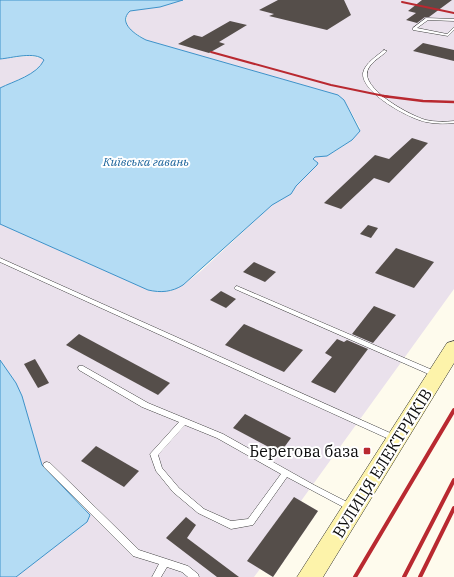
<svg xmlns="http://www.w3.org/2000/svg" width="454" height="577" viewBox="0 0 454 577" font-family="'IBM Plex Serif',serif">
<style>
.industrial{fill:#eae1ec}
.water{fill:#b4dcf4;stroke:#3d91c9}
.building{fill:#554e4a}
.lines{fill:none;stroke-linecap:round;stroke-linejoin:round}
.lane-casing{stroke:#404040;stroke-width:1}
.secondary-casing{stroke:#2f2f2f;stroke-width:1}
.lane{fill:#fff;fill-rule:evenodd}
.secondary{fill:#fdf3aa;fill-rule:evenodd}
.rail-far2{stroke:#b92930;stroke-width:2}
.rail-far1{stroke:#b92930;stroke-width:2.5}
.rail{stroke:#b92930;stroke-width:4}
.poi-dot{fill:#b92930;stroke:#fff;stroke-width:1.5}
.labels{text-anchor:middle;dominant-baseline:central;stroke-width:4;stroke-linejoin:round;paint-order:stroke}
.far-water-label{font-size:12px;font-style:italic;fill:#1a639b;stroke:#fff}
.near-poi-label{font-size:16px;fill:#0d0d0d;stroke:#fff;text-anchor:end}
.near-street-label{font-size:16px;fill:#0d0d0d;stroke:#fff}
</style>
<rect width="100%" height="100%" fill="#fefbed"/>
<g class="industrial">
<polygon points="183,0 454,0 454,289 301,501 318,511 273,577 260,569 254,577 16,577 87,522 85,508 42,465 22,396 16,383 0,360 0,224 148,290 157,292 171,291 183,285 201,271 272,205 291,194 296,186 317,165 317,162 313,159 315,157 334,152 352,140 360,128 344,100 334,94 146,40 131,30 127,24 127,15 130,11 160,7"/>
<polygon points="29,56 42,58 45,60 39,67 30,74 0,88 0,59"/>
</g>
<g class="water">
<path d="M0,0H183L160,7L130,11C117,23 136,35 146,40L338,95L344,100L360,131L352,140L327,156L315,157L313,159L318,163L317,165L296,186L291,194L272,205L183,285C172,292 161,293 148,290L0,224V88C14,81 37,75 44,60C35,51 12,58 0,59Z"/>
<polygon points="0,360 16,383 22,396 42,465 90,515 87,522 16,577 0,577"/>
</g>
<g class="building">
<polygon points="278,0 344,0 351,15 327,30 269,16 274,14 259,10"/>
<polygon points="422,0 452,0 429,17 425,17 417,23 406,20 416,13 408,11"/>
<polygon points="230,21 247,25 219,42 225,44 209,53 178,44 194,35 202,37"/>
<polygon points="423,43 454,50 454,61 413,51"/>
<polygon points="412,138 428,143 389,183 374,178 341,209 324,203 375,155 389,159"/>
<polygon points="368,225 378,228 371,238 360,234"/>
<polygon points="396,248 434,262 414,288 375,273"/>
<polygon points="254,262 276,272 265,282 243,272"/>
<polygon points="221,291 236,299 226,308 210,300"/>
<polygon points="374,306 396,315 373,343 352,334"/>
<polygon points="244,324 303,350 284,372 225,345"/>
<polygon points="79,334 170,383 158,395 66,345"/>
<polygon points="337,339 344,342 347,340 368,349 335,393 311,382 332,357 325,353"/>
<polygon points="35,359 49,383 38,388 24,364"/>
<polygon points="245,414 291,438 280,453 233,428"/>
<polygon points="96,446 139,471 124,487 81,461"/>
<polygon points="294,497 318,511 273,577 247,561"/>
<polygon points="186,517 196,525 187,538 239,577 217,577 166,538"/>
</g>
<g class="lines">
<g class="lane-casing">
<g id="lane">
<polygon points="426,18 454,19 454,21 428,20 417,28 447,34 454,27 454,30 448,36 413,30 413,28"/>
<path d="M384,50L387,51C381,57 367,64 367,74C367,92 411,116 426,120C435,122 445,122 454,121V123C445,124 435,124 426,122C410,119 361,93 363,73C365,63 377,56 384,50Z"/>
<polygon points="0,258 397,436 398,438 397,440 394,441 391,440 0,262"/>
<polygon points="237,286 437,372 438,374 437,376 433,376 235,289 234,288 235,287"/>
<path d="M79,366H83L148,403L223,434L314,485L353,505L354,507L353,509L350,510L347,509L287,477L253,525L231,529L198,513L173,492L156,471L150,454L179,422L142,407L79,370L78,368ZM185,425L217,438L281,474L248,519L231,521L204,509L179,488L162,468L158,455Z"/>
<polygon points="47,462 50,463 139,550 188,566 198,574 199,577 188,577 182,572 167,567 161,577 152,577 159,564 133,556 44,467 43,465 44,463"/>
</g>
</g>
<g class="secondary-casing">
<polygon id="secondary" points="454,341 454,363 323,577 297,577 447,343"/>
</g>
<use href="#lane" class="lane"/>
<use href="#secondary" class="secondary"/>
<g class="rail-far2">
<polyline points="402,2 454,13"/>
<polyline points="211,52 331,85 389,97"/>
</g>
<polyline class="rail-far1" points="383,96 423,101 454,102"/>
<g class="rail">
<polyline points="355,577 454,410"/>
<polyline points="404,577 454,480"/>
<polyline points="420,577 454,508"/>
</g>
</g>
<rect class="poi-dot" x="363" y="447" width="8" height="8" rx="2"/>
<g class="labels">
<g class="far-water-label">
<text x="146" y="161">Київська гавань</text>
</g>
<g class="near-poi-label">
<text x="359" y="451">Берегова база</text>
</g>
<g class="near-street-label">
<text transform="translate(382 463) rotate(-58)">ВУЛИЦЯ ЕЛЕКТРИКІВ</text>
</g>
</g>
</svg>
